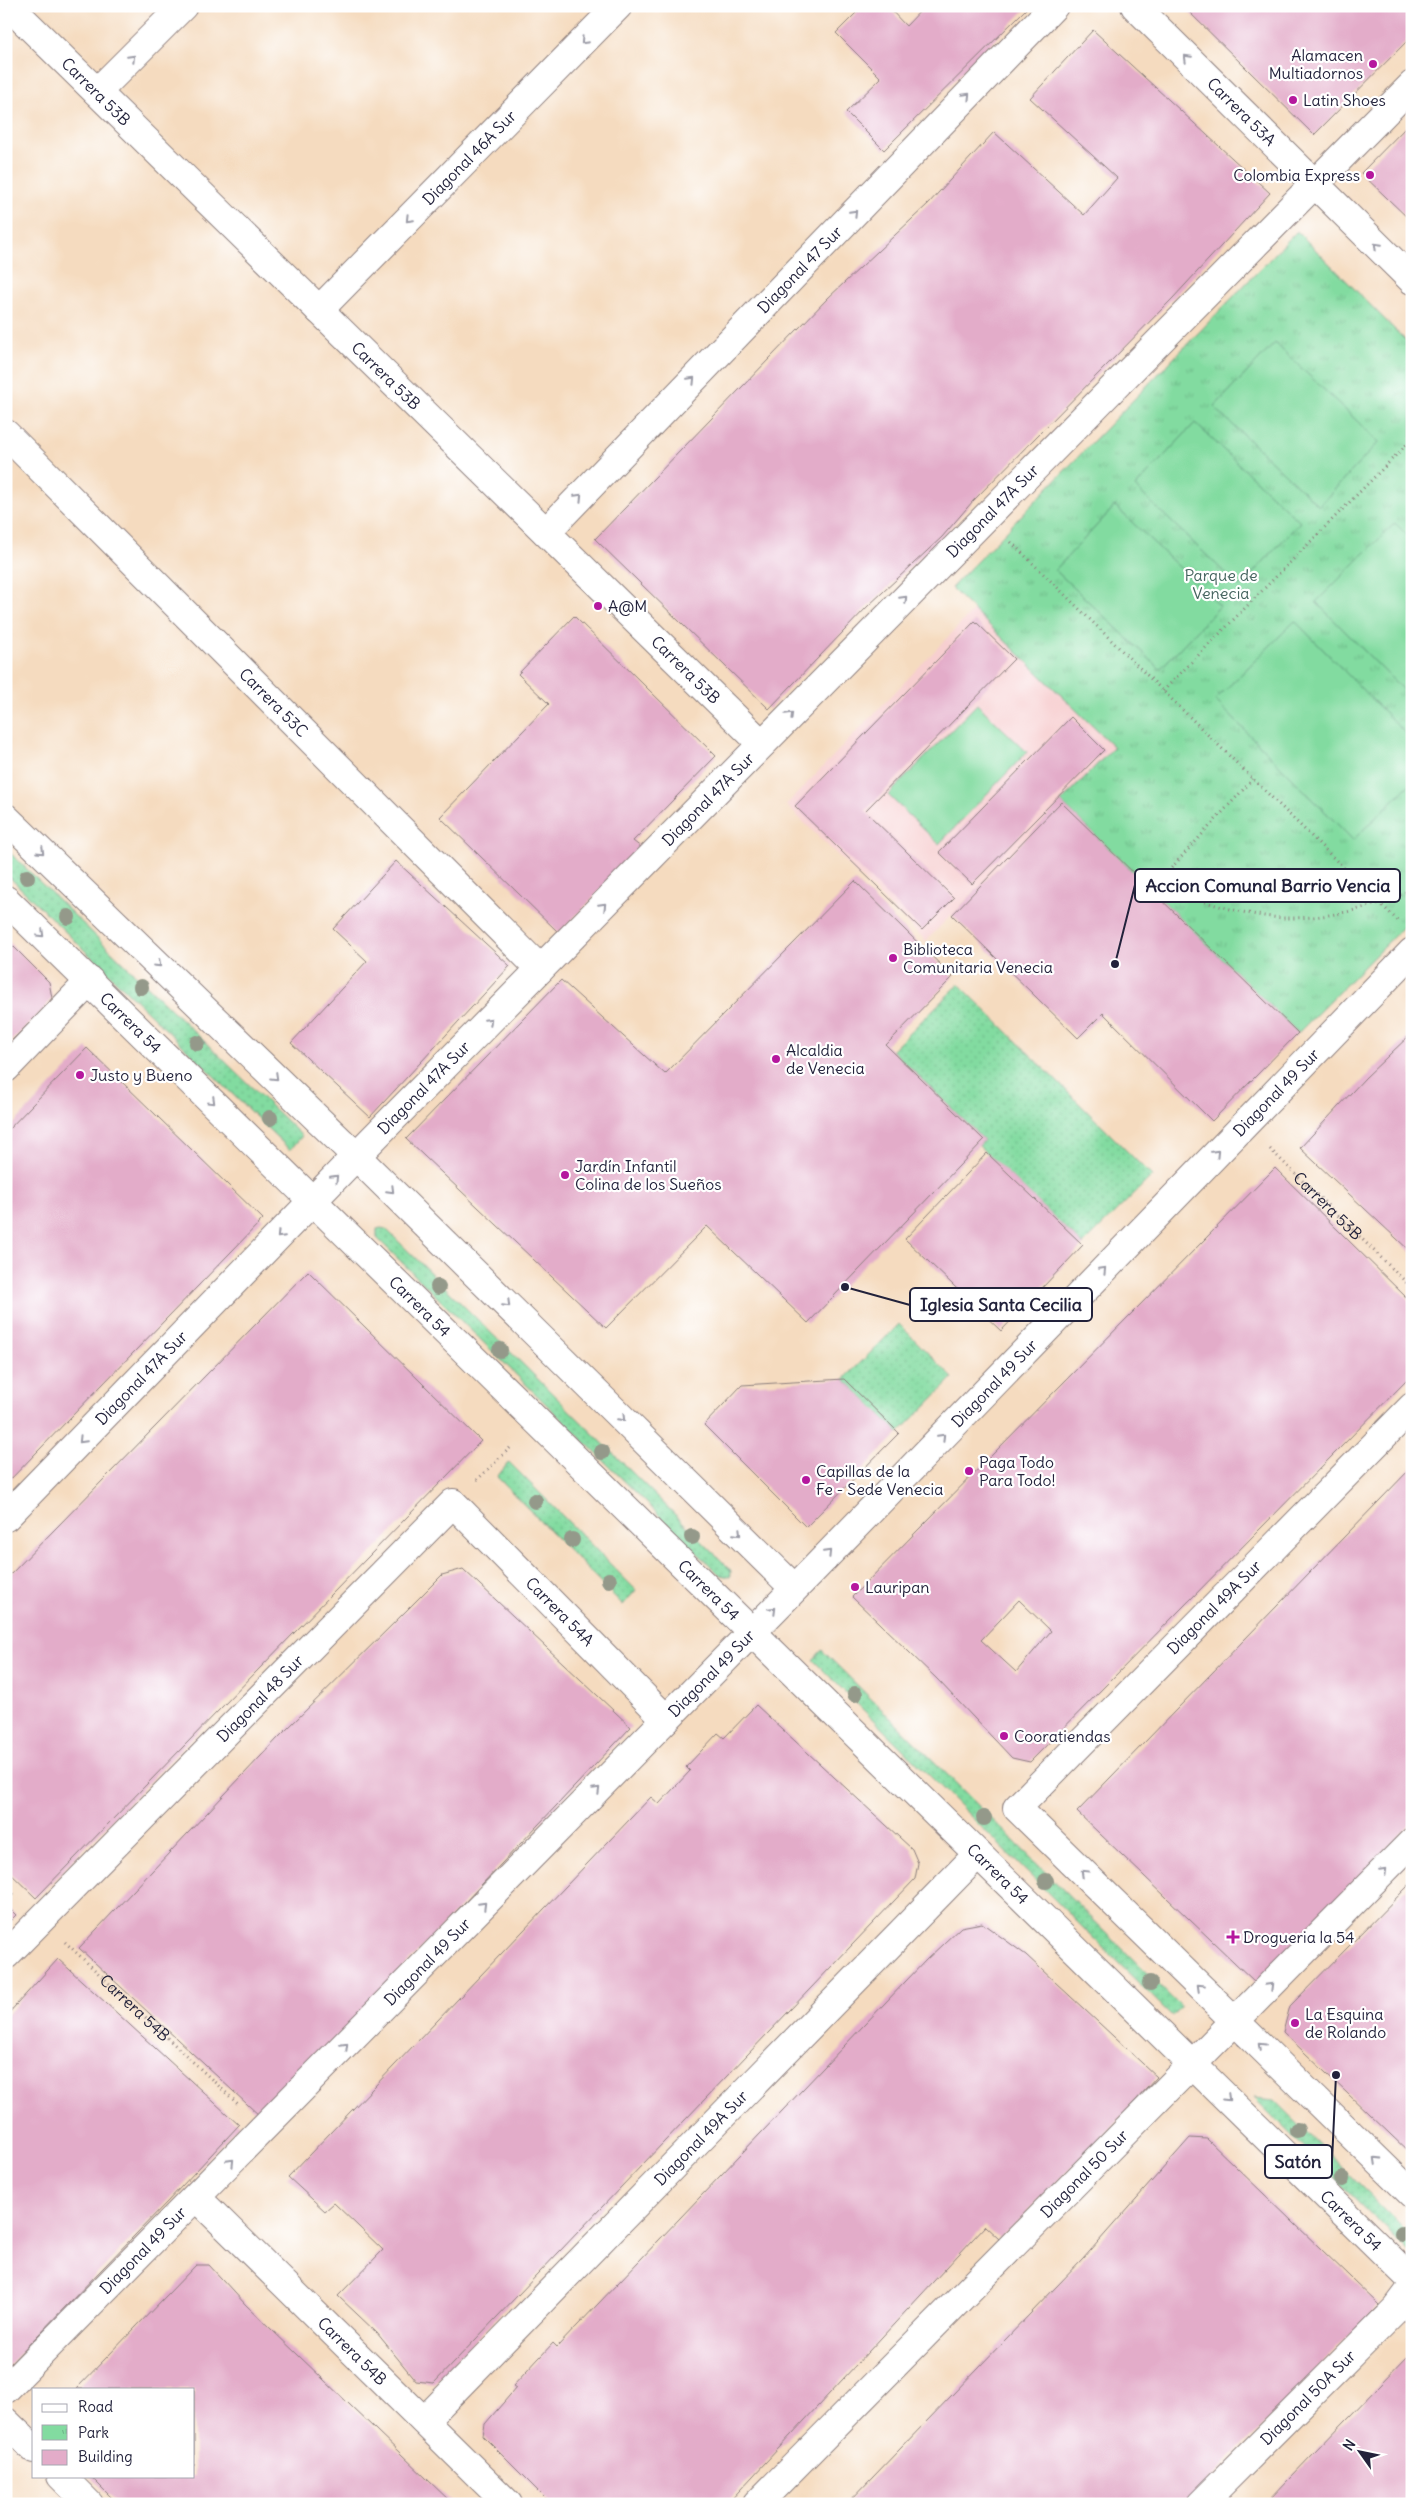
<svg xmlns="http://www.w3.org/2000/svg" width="1418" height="2510" viewBox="0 0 1418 2510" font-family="Delius,sans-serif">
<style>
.built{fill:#f7cfd0}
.grass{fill:url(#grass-dots);stroke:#527e6e}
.park{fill:url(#park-tufts);stroke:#527e6e}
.pitch{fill:#82dba0;stroke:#527e6e}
.building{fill:#e3acc9;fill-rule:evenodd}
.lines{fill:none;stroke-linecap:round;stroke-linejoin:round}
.minor-casing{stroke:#8c7e7d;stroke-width:30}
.path{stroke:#8c7e7d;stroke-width:3;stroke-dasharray:1 4;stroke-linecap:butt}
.minor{stroke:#fff;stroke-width:28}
.tree{fill:#94998a}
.oneway{stroke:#9c9ca7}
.poi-dot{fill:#b5179e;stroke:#fff;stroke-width:2}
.labels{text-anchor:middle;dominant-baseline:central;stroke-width:4.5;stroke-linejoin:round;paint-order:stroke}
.poi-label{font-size:16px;fill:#22223b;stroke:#fff;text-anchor:start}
.street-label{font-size:16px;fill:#22223b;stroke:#fff}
.park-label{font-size:16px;fill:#44635e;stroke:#fff}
.leader{fill:none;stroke:#22223b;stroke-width:2}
.callout-dot{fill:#22223b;stroke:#fff;stroke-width:2}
.callout{fill:#fff;stroke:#22223b;stroke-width:2}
.callout-label{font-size:18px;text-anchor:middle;font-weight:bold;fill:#22223b}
</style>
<defs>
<pattern id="grass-dots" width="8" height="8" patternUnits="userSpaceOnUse" patternTransform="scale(1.25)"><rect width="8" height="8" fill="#82dba0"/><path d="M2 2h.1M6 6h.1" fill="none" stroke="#70bc8b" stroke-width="1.8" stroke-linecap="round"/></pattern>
<pattern id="park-tufts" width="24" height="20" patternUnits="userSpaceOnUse" patternTransform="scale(1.25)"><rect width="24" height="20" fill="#82dba0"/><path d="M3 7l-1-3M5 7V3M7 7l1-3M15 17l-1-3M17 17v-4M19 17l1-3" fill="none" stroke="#70bc8b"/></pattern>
</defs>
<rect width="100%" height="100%" fill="#fff"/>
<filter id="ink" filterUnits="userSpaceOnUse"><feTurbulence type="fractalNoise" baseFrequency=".02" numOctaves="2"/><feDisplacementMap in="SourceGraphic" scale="10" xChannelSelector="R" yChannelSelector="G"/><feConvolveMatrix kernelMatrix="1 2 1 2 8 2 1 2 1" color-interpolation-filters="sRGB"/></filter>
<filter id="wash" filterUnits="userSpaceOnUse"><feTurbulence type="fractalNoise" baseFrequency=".0096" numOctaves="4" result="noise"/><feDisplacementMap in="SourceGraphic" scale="20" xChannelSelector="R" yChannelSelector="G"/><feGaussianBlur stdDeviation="1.12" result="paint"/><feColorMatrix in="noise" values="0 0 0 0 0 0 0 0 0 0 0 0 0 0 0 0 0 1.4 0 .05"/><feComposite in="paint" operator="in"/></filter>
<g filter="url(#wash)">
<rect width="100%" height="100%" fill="#f5dbbf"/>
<polygon class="built" points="974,610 1114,747 926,941 786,805"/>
<g class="grass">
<polygon points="6,849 302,1136 290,1150 6,874"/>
<polygon points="959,984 1152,1176 1083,1245 979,1146 984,1140 892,1050"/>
<polygon points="381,1228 386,1229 728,1567 731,1571 730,1577 720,1575 377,1238 377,1229"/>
<polygon points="899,1324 953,1378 899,1433 844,1379"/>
<polygon points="509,1462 636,1590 623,1605 497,1477"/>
<polygon points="822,1650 1181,2007 1172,2016 813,1660"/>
<polygon points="1254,2098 1274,2100 1412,2237 1412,2255"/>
</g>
<polygon class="park" points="1297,231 1412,347 1412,918 1298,1033 1061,802 1114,747 951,588"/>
<g class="pitch">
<polygon points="1275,343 1379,442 1319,506 1214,407"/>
<polygon points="1195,423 1300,522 1240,587 1135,487"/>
<polygon points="1115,506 1220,606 1160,669 1055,570"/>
<polygon points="1395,523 1412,540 1412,699 1316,602"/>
<polygon points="1295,621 1412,740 1412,782 1353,840 1215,700"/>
<polygon points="977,704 1027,752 939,844 888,795"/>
</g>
<g id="blocks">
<g class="building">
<polygon points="863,6 887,6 906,26 925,6 1029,6 884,150 846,112 881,78 836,33"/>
<polygon points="1183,6 1412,6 1412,36 1314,135"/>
<polygon points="1093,30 1270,193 1173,298 973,501 942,537 868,606 769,709 595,539 828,298 928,204 994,132 1084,215 1117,178 1030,98"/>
<polygon points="1412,121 1412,222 1361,173"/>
<polygon points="574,616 716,756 633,841 642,848 559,933 440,817 549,704 518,674"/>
<polygon points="975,621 1014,659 865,811 954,898 922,930 795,806"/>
<polygon points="1071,717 1104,750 972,884 939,852"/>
<polygon points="1061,802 1298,1033 1212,1121 1103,1013 1078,1038 952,915"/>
<polygon points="396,861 510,966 370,1117 291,1043 367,961 333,929"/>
<polygon points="855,881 953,977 886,1045 984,1140 808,1323 707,1226 606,1328 406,1139 561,980 665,1074"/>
<polygon points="6,939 49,982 52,998 43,1010 6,1046"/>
<polygon points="1412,1033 1412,1253 1300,1148 1365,1078"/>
<polygon points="87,1048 263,1219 6,1484 6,1132"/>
<polygon points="987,1153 1083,1245 1001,1331 905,1239"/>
<path d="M1275,1168L1412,1303V1375L1030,1762L1012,1758L937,1679L852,1597ZM1019,1600L1051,1631L1016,1672L981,1640Z"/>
<polygon points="308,1271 481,1441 36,1898 6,1869 6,1579"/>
<polygon points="844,1379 899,1433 806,1527 704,1425 742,1385"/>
<polygon points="1412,1467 1412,1822 1256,1983 1077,1812"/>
<polygon points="463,1569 631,1727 261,2117 79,1948 279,1737 412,1605 442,1575"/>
<polygon points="756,1705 912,1849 918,1863 915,1879 434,2383 416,2381 377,2333 338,2296 383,2250 334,2203 325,2211 288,2177 651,1797 659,1804 690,1771 686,1767 718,1733 724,1738"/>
<polygon points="1412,1882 1412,2155 1283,2032 1290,2006"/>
<polygon points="6,1905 16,1915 6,1925"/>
<polygon points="982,1923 1026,1955 1157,2077 1107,2132 999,2239 985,2226 727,2504 551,2504 483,2436 485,2424 516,2388 513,2386 553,2343 557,2347 926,1960 961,1927"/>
<polygon points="58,1959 239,2125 167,2202 6,2368 6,2016"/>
<polygon points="1190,2138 1207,2139 1379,2305 1186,2504 847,2504 1083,2259"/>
<polygon points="196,2265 209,2265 246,2305 453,2504 118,2504 90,2476 194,2476 194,2389 76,2389"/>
<polygon points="1412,2352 1412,2504 1265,2504 1314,2453"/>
</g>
</g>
</g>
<g filter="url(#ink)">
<use href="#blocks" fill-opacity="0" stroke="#8c7e7d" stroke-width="1"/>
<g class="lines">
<g class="minor-casing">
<g id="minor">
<path id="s3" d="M9,6L762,744"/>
<path id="s4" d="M1135,6L1412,280"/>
<polyline points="97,92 183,6"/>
<path id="s5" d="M319,310L618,6"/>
<path id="s6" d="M6,434L540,969"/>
<path id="s7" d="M546,532L1054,6"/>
<polyline points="6,818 356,1156 794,1588"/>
<path id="s8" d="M6,900L1412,2280"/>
<polyline points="6,1068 90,981"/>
<polyline points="1412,1407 1017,1808 1412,2194"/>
<path id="s9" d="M6,1517L356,1156L1412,85"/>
<path id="s10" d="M6,1955L453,1503L666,1719"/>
<path id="s11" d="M197,2198L508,2504"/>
<path id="s12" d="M6,2389L813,1570L1412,952"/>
<path id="s13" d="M424,2421L978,1854"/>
<polyline points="6,2422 34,2449"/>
<polyline points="61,2476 89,2504"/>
<path id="s14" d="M757,2504L1412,1842"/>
<path id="s15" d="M1201,2504L1397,2308L1412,2288"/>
</g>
</g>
<g class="path">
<polyline points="1011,542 1398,921"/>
<polyline points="1163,691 1412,439"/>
<path d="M1161,879C1174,886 1188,897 1202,901C1229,909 1261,918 1289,918C1330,918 1376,908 1412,889"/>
<polyline points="1151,890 1253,779"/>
<path id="s1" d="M1270,1149L1412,1288"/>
<polyline points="477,1480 512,1446"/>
<polyline points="6,1887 15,1896"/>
<path id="s2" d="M65,1942L238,2104"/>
</g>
<use href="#minor" class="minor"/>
</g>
<g class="tree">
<circle cx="27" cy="877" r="8"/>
<circle cx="68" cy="917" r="8"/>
<circle cx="141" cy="987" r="8"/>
<circle cx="197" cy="1043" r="8"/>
<circle cx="270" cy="1118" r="8"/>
<circle cx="438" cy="1287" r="8"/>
<circle cx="500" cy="1350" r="8"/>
<circle cx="602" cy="1452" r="8"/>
<circle cx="535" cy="1501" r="8"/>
<circle cx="692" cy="1537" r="8"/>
<circle cx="572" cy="1540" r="8"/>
<circle cx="609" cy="1580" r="8"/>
<circle cx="855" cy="1694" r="8"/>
<circle cx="984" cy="1818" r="8"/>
<circle cx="1046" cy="1881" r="8"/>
<circle cx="1150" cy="1983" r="8"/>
<circle cx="1297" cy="2130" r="8"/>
<circle cx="1342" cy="2179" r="8"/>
<circle cx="1402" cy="2234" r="8"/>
</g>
<defs><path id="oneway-chevron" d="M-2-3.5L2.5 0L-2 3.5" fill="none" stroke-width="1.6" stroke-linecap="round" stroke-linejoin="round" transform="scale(1.25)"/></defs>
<g class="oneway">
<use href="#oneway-chevron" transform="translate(584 41) rotate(134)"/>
<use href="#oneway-chevron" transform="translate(132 58) rotate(-45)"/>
<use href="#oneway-chevron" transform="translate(1187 58) rotate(-135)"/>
<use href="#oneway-chevron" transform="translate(967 96) rotate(-46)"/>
<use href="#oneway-chevron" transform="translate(854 213) rotate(-46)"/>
<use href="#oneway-chevron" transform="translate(409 219) rotate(134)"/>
<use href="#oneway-chevron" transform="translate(1377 246) rotate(-135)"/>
<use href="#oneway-chevron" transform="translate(692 380) rotate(-46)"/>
<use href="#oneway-chevron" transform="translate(579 497) rotate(-46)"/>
<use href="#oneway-chevron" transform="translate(904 599) rotate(-45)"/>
<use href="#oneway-chevron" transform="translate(790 715) rotate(-45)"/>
<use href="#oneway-chevron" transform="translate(41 851) rotate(44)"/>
<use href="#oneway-chevron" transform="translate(603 906) rotate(-45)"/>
<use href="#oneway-chevron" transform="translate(41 934) rotate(44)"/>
<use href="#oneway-chevron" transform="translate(158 964) rotate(44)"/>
<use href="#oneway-chevron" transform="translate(489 1021) rotate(-45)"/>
<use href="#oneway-chevron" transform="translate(275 1077) rotate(44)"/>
<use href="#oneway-chevron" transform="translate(212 1101) rotate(44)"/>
<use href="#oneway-chevron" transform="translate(1216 1153) rotate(-46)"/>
<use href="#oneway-chevron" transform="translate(335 1178) rotate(-46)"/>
<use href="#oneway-chevron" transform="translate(391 1190) rotate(45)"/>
<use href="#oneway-chevron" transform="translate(280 1235) rotate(134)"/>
<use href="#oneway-chevron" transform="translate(1103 1270) rotate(-46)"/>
<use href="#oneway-chevron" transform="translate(507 1304) rotate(45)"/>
<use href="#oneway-chevron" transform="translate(622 1418) rotate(45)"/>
<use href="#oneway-chevron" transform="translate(942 1437) rotate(-46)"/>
<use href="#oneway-chevron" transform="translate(82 1440) rotate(134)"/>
<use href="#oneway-chevron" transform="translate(738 1533) rotate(45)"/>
<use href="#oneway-chevron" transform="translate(828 1553) rotate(-46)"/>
<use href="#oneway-chevron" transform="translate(773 1610) rotate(-45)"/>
<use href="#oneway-chevron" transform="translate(597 1790) rotate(-45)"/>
<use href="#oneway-chevron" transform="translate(1384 1871) rotate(-45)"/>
<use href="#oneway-chevron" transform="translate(1084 1873) rotate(-136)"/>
<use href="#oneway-chevron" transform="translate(483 1905) rotate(-45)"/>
<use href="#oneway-chevron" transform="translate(1270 1986) rotate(-45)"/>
<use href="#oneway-chevron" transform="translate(1200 1987) rotate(-136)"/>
<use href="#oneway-chevron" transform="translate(345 2046) rotate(-45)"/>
<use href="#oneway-chevron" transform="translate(1261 2046) rotate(-136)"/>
<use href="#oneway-chevron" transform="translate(1227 2098) rotate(44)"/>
<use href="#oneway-chevron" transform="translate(1377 2160) rotate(-136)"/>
<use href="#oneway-chevron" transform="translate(231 2162) rotate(-46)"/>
</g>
</g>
<g class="poi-dot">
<circle cx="1373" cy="64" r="5"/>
<circle cx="1293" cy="100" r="5"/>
<circle cx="1370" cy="175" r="5"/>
<circle cx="598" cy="606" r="5"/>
<circle cx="893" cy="958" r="5"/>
<circle cx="776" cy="1059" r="5"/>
<circle cx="80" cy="1075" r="5"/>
<circle cx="565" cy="1175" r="5"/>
<circle cx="969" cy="1471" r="5"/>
<circle cx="806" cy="1480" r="5"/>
<circle cx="855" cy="1587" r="5"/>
<circle cx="1004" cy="1736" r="5"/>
<path d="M1230.5 1929.5h5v5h5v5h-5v5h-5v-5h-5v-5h5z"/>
<circle cx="1295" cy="2023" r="5"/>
</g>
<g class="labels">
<g class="poi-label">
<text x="1363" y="55" text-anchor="end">Alamacen<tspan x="1363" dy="18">Multiadornos</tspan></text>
<text x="1303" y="100">Latin Shoes</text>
<text x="1360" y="175" text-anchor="end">Colombia Express</text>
<text x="608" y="606">A@M</text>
<text x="903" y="949">Biblioteca<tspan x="903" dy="18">Comunitaria Venecia</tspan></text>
<text x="786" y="1050">Alcaldia<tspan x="786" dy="18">de Venecia</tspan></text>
<text x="90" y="1075">Justo y Bueno</text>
<text x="575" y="1166">Jardín Infantil<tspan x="575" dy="18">Colina de los Sueños</tspan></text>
<text x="979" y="1462">Paga Todo<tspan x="979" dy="18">Para Todo!</tspan></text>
<text x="816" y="1471">Capillas de la<tspan x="816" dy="18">Fe - Sede Venecia</tspan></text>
<text x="865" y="1587">Lauripan</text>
<text x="1014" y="1736">Cooratiendas</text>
<text x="1243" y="1937">Drogueria la 54</text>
<text x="1305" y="2014">La Esquina<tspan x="1305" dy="18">de Rolando</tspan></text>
</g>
<g class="street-label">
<text stroke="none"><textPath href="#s3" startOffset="122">Carrera 53B</textPath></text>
<text stroke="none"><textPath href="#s4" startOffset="150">Carrera 53A</textPath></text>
<text stroke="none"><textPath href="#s5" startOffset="214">Diagonal 46A Sur</textPath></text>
<text stroke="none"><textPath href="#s7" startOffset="365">Diagonal 47 Sur</textPath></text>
<text stroke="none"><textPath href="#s3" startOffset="528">Carrera 53B</textPath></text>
<text stroke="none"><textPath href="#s9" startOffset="1409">Diagonal 47A Sur</textPath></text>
<text stroke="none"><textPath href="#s3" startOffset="948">Carrera 53B</textPath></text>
<text stroke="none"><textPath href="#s6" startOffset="379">Carrera 53C</textPath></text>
<text stroke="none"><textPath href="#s9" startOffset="1004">Diagonal 47A Sur</textPath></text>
<text stroke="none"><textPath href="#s8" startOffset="175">Carrera 54</textPath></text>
<text stroke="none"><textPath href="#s9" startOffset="599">Diagonal 47A Sur</textPath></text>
<text stroke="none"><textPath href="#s12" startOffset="1815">Diagonal 49 Sur</textPath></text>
<text stroke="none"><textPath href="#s1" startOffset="81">Carrera 53B</textPath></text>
<text stroke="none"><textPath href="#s8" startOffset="580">Carrera 54</textPath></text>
<text stroke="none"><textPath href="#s9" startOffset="194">Diagonal 47A Sur</textPath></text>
<text stroke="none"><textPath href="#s12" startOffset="1410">Diagonal 49 Sur</textPath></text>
<text stroke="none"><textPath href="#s8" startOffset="985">Carrera 54</textPath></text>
<text transform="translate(1214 1607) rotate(-45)">Diagonal 49A Sur</text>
<text stroke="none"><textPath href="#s10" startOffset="788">Carrera 54A</textPath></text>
<text stroke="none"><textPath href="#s12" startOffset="1005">Diagonal 49 Sur</textPath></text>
<text stroke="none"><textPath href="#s10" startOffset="361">Diagonal 48 Sur</textPath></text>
<text stroke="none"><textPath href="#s8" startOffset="1390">Carrera 54</textPath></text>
<text stroke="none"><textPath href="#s12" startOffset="600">Diagonal 49 Sur</textPath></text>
<text stroke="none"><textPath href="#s2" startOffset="96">Carrera 54B</textPath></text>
<text stroke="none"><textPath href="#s13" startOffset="396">Diagonal 49A Sur</textPath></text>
<text stroke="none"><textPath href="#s14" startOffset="465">Diagonal 50 Sur</textPath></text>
<text stroke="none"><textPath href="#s8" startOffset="1885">Carrera 54</textPath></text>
<text stroke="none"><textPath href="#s12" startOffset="195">Diagonal 49 Sur</textPath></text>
<text stroke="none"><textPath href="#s11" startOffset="218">Carrera 54B</textPath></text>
<text stroke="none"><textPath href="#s15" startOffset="151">Diagonal 50A Sur</textPath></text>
</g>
<g class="park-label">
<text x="1221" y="575">Parque de<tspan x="1221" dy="18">Venecia</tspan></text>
</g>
</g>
<path class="leader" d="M1115 964L1135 885M845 1287L910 1305M1336 2075L1332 2161"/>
<g class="callout-dot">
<circle cx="1115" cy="964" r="5"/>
<circle cx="845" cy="1287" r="5"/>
<circle cx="1336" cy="2075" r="5"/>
</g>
<g class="callout">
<rect x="1135" y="869" width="265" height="33" rx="5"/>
<rect x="910" y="1288" width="182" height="33" rx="5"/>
<rect x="1265" y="2145" width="67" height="33" rx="5"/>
</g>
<g class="callout-label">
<text x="1268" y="892">Accion Comunal Barrio Vencia</text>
<text x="1001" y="1311">Iglesia Santa Cecilia</text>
<text x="1298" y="2168">Satón</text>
</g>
<rect width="1418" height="2510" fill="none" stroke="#fff" stroke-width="25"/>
<rect x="32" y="2388" width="162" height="90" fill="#ffffff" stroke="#a7a7b1"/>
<rect x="42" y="2404" width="25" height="8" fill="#ffffff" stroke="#a7a7b1"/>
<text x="78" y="2412" font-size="15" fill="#22223b">Road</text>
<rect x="42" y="2425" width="25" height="15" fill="url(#park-tufts)" stroke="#a7a7b1"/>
<text x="78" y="2438" font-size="15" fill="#22223b">Park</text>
<rect x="42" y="2450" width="25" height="15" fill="#e3acc9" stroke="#a7a7b1"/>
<text x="78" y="2462" font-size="15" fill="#22223b">Building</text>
<g transform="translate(1360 2452) rotate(303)" stroke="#ffffff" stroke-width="4" paint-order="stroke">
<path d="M0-4L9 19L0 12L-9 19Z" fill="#22223b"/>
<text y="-8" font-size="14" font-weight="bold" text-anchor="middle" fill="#22223b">N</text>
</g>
</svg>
